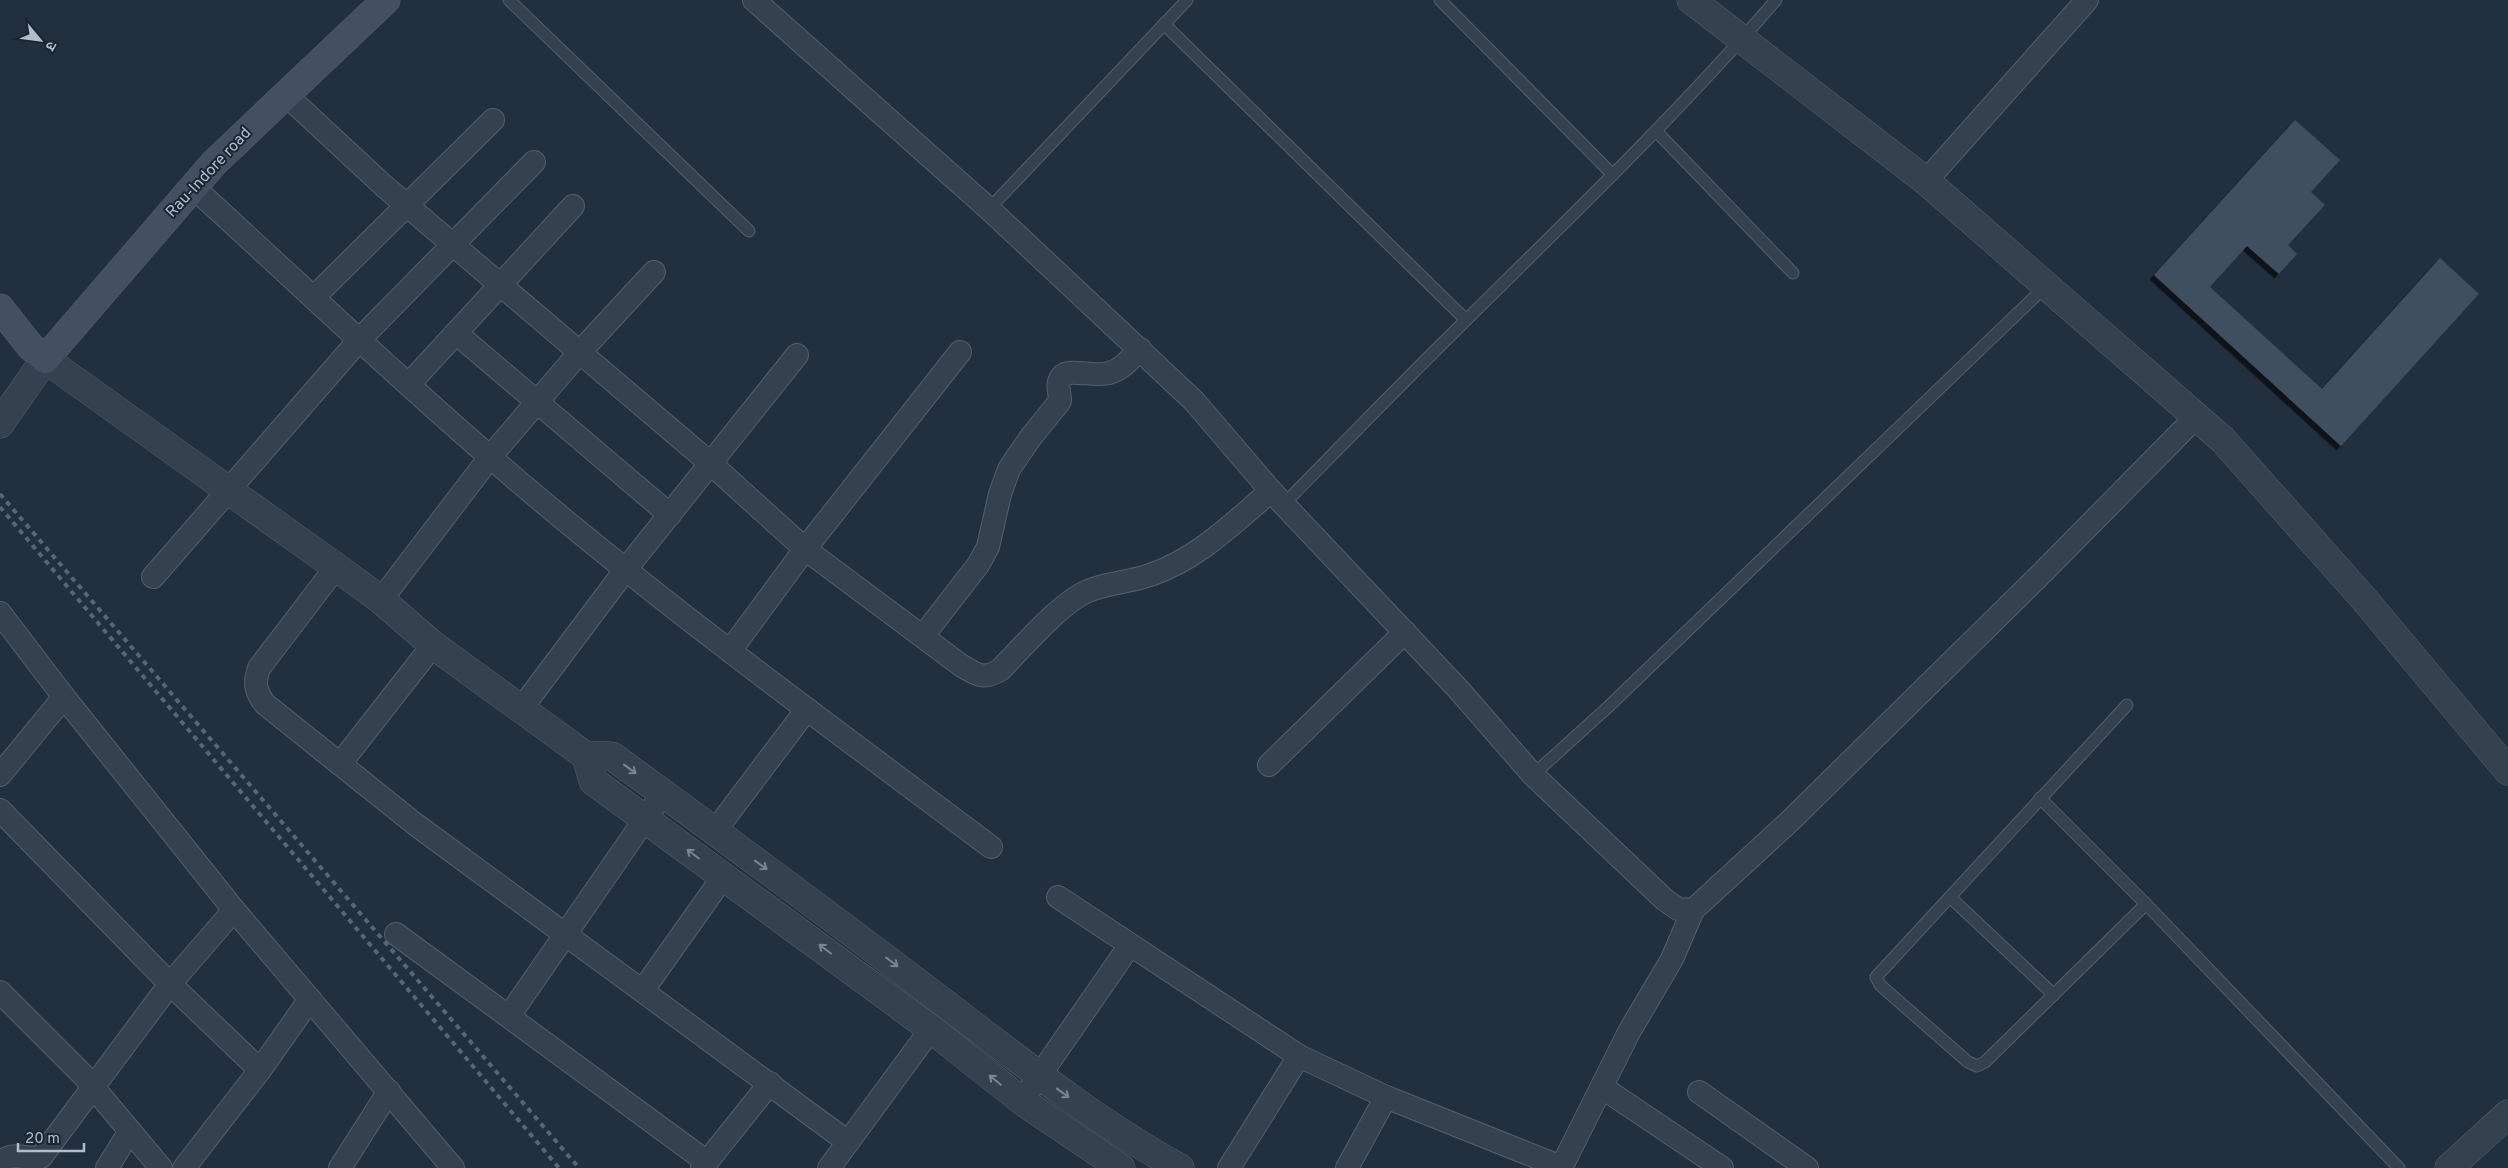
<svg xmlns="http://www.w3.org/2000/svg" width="2508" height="1168" viewBox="0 0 2508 1168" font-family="Overpass,'Noto Sans Devanagari',sans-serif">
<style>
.building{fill:#414f61;filter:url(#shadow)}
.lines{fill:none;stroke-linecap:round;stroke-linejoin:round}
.service-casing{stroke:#545f6d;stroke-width:13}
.minor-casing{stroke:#545f6d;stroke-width:24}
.tertiary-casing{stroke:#545f6d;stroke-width:29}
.secondary-casing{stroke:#545f6d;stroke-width:29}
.service{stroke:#36414f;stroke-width:11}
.minor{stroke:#36414f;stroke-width:22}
.tertiary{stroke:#36414f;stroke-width:28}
.secondary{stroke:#445062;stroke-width:28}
.rail{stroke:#586576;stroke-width:4;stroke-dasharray:5 5;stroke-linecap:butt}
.oneway{stroke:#7a8593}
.labels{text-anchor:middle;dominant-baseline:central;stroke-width:4;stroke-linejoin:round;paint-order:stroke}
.street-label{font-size:16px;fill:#b2bcca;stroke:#1b2634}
</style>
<defs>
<filter id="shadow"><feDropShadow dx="-4.5" dy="4.5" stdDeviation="0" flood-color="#0009"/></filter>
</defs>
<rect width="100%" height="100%" fill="#222f3f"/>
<polygon class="building" points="2295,120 2340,160 2311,192 2325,205 2288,245 2297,254 2279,274 2247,246 2210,287 2322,389 2440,258 2479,294 2341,446 2154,275"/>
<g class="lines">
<g class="service-casing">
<g id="service">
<polyline points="509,0 749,231"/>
<polyline points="1440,0 1613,175"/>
<polyline points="1164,24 1466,320"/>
<polyline points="1656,131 1793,273"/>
<polyline points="989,209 1187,0"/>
<path d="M1284,504C1341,446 1398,387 1457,329C1565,222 1676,116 1776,0"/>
<polyline points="2127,705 1876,977 1880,985 1968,1062 1977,1066 1985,1062 2146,904"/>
<polyline points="1533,775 1608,707 2047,285"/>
<polyline points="2040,798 2146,904 2399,1168"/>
<polyline points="1950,897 2054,995"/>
</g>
</g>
<g class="minor-casing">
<g id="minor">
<polyline points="754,0 989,209 1194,401 1271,491 1459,690 1533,775 1665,900 1678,909 1693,910 1790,821 2042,573 2196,417"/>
<path d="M286,95L384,186L710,463L805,549L962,666C978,675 983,680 1000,670C1022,648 1061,602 1088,591C1106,583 1131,582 1150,575C1198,559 1233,523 1271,491"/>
<polyline points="1926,181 2087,0"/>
<path d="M193,187C292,277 389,370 490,457C650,596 822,720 991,847"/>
<polyline points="314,297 493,120"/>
<polyline points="456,333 670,515"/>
<polyline points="409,384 573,206"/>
<path d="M336,567L259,668C254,683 255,691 265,704L415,824L848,1142"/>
<polyline points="153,577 360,339 534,162"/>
<polyline points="381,600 490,457 579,353 654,272"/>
<polyline points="0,613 64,697 0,775"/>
<path d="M923,636L978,565L988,547L1000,494L1009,469L1031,437L1060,401C1060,392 1055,383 1063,375C1069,369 1098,377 1109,373C1122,370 1131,358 1140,349"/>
<polyline points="730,651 805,549 960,352"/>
<polyline points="64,697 234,910 453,1168"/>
<polyline points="521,709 626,569 797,355"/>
<polyline points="340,764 433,645"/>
<polyline points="1269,765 1405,632"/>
<polyline points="0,810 170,984 260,1070"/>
<polyline points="715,831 807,709"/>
<polyline points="1058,897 1299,1056 1386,1097 1561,1167"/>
<polyline points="396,934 707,1162"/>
<polyline points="643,990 723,877"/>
<polyline points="0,992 83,1075 161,1168"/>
<polyline points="509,1016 663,793"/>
<polyline points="1603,1088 1722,1168"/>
<polyline points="1699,1092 1807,1168"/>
<polyline points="1022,1101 1130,945"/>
<path d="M0,1164C12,1149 26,1161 41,1157L170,984L234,910"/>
<polyline points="107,1168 130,1131"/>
<polyline points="184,1168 260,1070 310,999"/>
<polyline points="340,1168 389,1091"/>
<polyline points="702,1168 770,1083"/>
<polyline points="829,1168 931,1029"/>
<polyline points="1229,1168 1299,1056"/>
<polyline points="1347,1168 1386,1097"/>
<polyline points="1561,1168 1629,1032 1672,959 1693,910"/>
</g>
</g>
<g class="tertiary-casing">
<g id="tertiary">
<polyline points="1691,0 1926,181 2223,440 2364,599 2508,771"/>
<path d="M0,424L45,359L336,567L381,600L433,645L586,756H612C715,831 817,906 918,983C1003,1047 1086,1116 1180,1168"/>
<polyline points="586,756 593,781 931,1029 1022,1101 1121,1168"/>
<polyline points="2449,1168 2508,1114"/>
</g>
</g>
<g class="secondary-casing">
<polyline id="secondary" points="0,308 30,346 45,359 214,163 386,0"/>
</g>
<use href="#service" class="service"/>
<use href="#minor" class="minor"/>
<use href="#tertiary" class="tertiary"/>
<use href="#secondary" class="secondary"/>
<g class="rail">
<polyline points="0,494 579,1168"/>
<polyline points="0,507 559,1168"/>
</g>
</g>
<defs><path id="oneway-shaft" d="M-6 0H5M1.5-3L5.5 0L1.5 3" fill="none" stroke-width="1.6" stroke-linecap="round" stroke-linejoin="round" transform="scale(1.25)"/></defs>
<g class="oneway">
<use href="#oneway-shaft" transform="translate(630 769) rotate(36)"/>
<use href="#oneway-shaft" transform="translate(693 854) rotate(-143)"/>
<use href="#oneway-shaft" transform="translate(761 865) rotate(36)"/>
<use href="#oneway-shaft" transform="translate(825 949) rotate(-143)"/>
<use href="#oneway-shaft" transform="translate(892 962) rotate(37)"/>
<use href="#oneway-shaft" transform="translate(995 1080) rotate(-141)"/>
<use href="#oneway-shaft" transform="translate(1063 1093) rotate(36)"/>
</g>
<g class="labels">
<g class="street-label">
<text transform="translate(209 173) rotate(-47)">Rau-Indore road</text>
</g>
</g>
<g transform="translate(40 40) rotate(119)" stroke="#1b2634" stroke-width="4" paint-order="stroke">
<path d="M0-4L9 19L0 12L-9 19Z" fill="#b2bcca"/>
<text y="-8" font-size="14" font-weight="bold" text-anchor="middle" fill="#b2bcca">उ</text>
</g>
<path d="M18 1143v8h66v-8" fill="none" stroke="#b2bcca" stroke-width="2.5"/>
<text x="25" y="1143" font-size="15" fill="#b2bcca" stroke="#1b2634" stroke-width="4" paint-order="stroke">20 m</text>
</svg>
